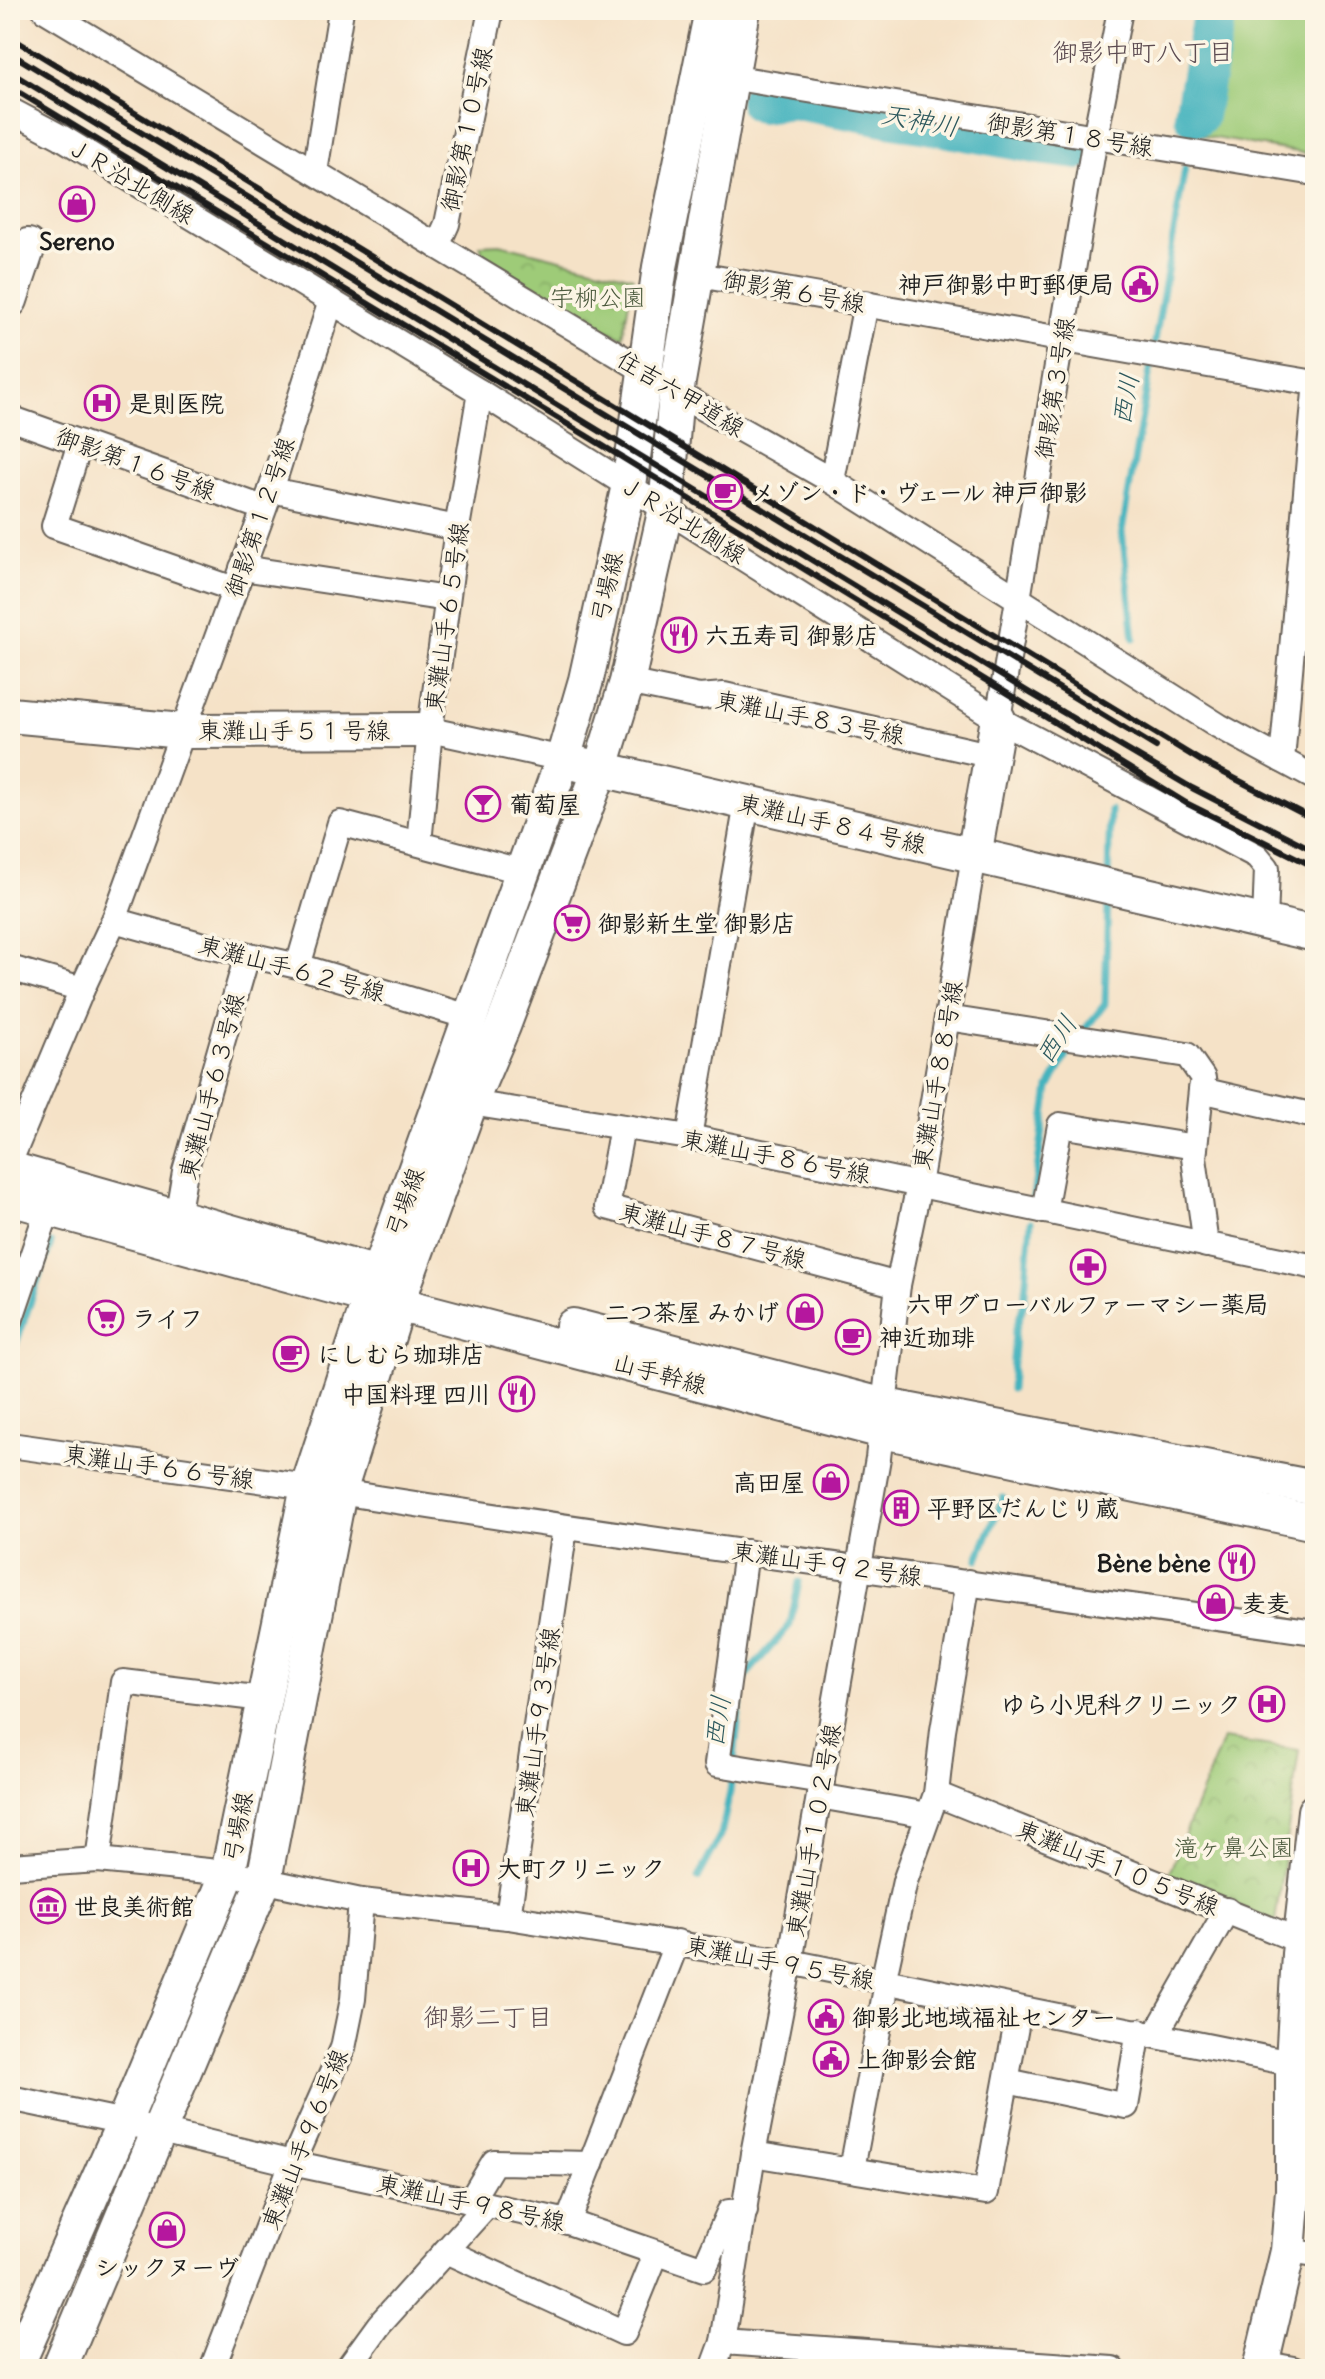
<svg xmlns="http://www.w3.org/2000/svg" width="1325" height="2379" viewBox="0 0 1325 2379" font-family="Delius,'Klee One',sans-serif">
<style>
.green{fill:#9ecb78;stroke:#5d744a;stroke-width:2}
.park{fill:url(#park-crowns);stroke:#5d744a;stroke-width:2}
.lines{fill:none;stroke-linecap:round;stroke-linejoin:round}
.stream{stroke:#44b3be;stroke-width:7}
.river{stroke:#44b3be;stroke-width:44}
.street-casing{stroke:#686158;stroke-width:28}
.secondary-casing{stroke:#686158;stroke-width:38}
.street{stroke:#fff;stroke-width:24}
.secondary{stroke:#fff;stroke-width:34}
.rail{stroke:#1c1c1c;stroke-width:6}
.labels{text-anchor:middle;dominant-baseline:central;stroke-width:7;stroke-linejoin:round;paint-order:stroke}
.street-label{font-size:24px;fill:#1c1c1c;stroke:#fcf5e5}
.poi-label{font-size:24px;font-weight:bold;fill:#1c1c1c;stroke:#fcf5e5;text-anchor:start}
.park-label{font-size:24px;fill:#4a593c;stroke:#fcf5e5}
.neighbourhood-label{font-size:26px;fill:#5d4c52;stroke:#fcf5e5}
.water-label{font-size:26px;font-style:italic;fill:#2c585d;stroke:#fcf5e5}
</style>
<defs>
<pattern id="park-crowns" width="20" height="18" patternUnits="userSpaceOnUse" patternTransform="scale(2)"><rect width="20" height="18" fill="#9ecb78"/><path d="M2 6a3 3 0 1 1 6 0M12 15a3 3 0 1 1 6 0" fill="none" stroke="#88ae67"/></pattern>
</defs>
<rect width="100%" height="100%" fill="#fcf5e5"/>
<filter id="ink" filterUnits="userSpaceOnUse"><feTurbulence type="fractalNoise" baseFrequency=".0125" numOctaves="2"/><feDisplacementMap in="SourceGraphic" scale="16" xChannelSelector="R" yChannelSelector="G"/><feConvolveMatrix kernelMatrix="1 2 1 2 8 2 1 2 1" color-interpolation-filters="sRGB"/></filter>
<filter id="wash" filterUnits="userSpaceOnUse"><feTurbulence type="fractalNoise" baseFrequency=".006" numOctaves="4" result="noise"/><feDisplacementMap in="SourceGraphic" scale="32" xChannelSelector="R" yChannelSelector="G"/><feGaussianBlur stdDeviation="1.8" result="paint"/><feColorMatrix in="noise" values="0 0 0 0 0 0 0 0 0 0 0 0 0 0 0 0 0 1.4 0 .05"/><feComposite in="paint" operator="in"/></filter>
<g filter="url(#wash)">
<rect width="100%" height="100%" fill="#f5e2c7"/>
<polygon class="green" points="1229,10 1315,10 1315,155 1203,136"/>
<g class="park">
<polygon points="500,244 633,277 623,337 593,327 485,259 480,245"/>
<polygon points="1223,1739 1299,1750 1275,1922 1168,1876"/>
</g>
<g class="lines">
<g class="stream">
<polyline points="1134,638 1122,531 1185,168"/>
<polyline points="1108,877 1110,810"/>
<polyline points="1082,1033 1105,1004 1108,897"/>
<polyline points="1033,1197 1049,1088 1074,1043"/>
<polyline points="10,1361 51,1243"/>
<polyline points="1011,1389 1015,1332 1024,1303 1031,1222"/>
<polyline points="978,1559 1003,1498"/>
<polyline points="698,1878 721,1835 730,1792 743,1679 790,1625 799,1582"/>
</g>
<g class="river">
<polyline points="761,101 792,97 1047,144 1079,148"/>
<polyline points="1196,115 1215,10"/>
</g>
</g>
</g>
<g filter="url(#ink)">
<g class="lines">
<g class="street-casing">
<g id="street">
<polyline points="45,10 645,371 676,393 832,481 1219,726 1315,778"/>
<polyline points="730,77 1315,173"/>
<polyline points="10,110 61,137 480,392 998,719 1257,856 1267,868 1265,923"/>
<polyline points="315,172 341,10"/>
<polyline points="437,246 447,224 491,10"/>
<path d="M698,275C904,310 1109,349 1315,383"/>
<polyline points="10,418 263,508"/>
<polyline points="80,443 54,526 234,589"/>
<polyline points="832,481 866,303"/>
<polyline points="271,490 457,528"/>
<polyline points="242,568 447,599"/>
<polyline points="627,682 699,697 724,695 993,756"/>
<polyline points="998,719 1095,138 1120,10"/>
<polyline points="430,730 563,759"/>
<polyline points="1282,760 1315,392"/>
<polyline points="419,843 430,730 457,528 480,392"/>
<polyline points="114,920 200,944 298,966 469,1017"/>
<polyline points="298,966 340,823 524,872"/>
<polyline points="10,968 82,989 114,920 271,490 331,301"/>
<polyline points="947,1018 1187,1055 1203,1078 1201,1090 1315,1116"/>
<polyline points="1201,1090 1194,1158 1206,1245"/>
<polyline points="470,1103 689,1137 1315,1267"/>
<polyline points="622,1127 607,1207 898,1285"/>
<polyline points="689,1137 747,803"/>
<polyline points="10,1161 82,989"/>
<polyline points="1044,1211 1060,1125 1195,1147"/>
<polyline points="177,1217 185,1171 247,956"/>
<polyline points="10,1321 48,1209"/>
<polyline points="10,1445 308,1487"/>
<path d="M339,1492C664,1544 990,1585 1315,1632"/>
<polyline points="746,1552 717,1764 822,1781"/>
<polyline points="936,1794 1300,1941"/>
<polyline points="819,1796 928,1815"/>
<polyline points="98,1860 123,1682 263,1699"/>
<polyline points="10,1866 98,1860 228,1873 361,1901 508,1917 790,1962 1315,2068"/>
<polyline points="508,1917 565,1528"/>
<polyline points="883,1982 905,1881 936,1794 943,1730 968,1582"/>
<polyline points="1156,2034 1227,1910"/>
<polyline points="1007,2081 1126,2106 1139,2031"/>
<polyline points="10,2098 124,2122 292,2163 568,2222 704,2269 729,2212 745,2211"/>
<polyline points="753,2154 986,2192 1019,2010"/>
<polyline points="852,2169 887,1983"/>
<polyline points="470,2202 494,2162 591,2164"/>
<polyline points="568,2222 677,1942"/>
<polyline points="446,2251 624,2333 656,2254"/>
<polyline points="1288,2251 1315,2255"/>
<polyline points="723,2342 1113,2369"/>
<polyline points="1261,2363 1293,2369"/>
<polyline points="212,2369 292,2163 343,2048 353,1999 361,1901"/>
<polyline points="347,2369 379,2325 487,2205"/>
<polyline points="713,2369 723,2342 753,2154 790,1962 878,1458 898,1285 919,1185 974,856"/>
</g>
</g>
<g class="secondary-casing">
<g id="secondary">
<polyline points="10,300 28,246"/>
<polyline points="10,715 182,731 430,730"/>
<polyline points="579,764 1315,934"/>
<polyline points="974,856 998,719"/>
<polyline points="10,1169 399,1280"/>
<polyline points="10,1198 397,1304 883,1431 1315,1523"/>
<polyline points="573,1326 885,1406 1315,1488"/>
<polyline points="15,2369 124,2122 228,1873 308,1487 378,1274 563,759 586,680 629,485 660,267 712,10"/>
<polyline points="59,2369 264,1880 339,1492 405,1282 470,1103 503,1026 600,770 627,682 666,508 676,393 743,10"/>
<polyline points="1260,2369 1288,2251 1293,2190 1293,2063 1299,1954 1315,1811"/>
</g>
</g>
<use href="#street" class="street"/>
<use href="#secondary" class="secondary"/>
<g class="rail">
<polyline points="10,37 1201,761 1315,820"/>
<polyline points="10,53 1156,747"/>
<polyline points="10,72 1030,693 1192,788 1315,851"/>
<polyline points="10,87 587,436 1186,803 1315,867"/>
</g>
</g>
</g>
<defs>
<g id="shop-ring" transform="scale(1.8)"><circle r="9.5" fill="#fcf5e5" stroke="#b5179e" stroke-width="1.5"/><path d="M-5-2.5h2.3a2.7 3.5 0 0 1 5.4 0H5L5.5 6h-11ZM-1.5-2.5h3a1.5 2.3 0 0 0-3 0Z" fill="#b5179e"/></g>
<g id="civic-ring" transform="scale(1.8)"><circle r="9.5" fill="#fcf5e5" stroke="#b5179e" stroke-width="1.5"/><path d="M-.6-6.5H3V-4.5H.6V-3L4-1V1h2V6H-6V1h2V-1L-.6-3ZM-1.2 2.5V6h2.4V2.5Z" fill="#b5179e"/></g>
<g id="hospital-ring" transform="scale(1.8)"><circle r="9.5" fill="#fcf5e5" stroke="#b5179e" stroke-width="1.5"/><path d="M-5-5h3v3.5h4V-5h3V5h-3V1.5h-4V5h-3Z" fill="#b5179e"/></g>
<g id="cafe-ring" transform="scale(1.8)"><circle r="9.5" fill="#fcf5e5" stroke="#b5179e" stroke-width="1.5"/><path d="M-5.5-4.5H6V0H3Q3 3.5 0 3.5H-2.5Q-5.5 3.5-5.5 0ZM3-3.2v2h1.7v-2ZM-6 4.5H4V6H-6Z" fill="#b5179e"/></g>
<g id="restaurant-ring" transform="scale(1.8)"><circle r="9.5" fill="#fcf5e5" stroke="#b5179e" stroke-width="1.5"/><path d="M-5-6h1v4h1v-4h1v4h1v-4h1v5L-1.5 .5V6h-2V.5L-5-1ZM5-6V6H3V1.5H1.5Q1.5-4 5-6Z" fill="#b5179e"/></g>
<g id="bar-ring" transform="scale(1.8)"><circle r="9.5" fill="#fcf5e5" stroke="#b5179e" stroke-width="1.5"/><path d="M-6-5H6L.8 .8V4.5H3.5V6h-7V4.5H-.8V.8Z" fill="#b5179e"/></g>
<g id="supermarket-ring" transform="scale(1.8)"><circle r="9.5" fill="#fcf5e5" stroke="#b5179e" stroke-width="1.5"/><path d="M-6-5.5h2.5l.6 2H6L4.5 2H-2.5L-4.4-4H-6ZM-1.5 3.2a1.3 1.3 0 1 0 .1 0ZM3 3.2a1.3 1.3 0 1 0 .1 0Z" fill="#b5179e"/></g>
<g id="pharmacy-ring" transform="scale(1.8)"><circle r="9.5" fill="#fcf5e5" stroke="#b5179e" stroke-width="1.5"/><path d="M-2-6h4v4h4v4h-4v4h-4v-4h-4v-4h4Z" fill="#b5179e"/></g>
<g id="building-ring" transform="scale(1.8)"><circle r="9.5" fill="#fcf5e5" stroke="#b5179e" stroke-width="1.5"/><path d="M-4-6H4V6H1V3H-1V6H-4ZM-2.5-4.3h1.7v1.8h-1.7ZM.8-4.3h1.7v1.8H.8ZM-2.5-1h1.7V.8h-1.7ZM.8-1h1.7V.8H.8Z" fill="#b5179e"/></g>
<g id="museum-ring" transform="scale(1.8)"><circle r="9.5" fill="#fcf5e5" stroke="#b5179e" stroke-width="1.5"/><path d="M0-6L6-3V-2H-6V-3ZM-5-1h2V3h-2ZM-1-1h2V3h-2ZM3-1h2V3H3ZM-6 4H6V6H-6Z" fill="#b5179e"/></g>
</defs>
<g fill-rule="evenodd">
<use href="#shop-ring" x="77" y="204"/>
<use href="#civic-ring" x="1140" y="284"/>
<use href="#hospital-ring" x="102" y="403"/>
<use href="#cafe-ring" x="725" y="492"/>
<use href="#restaurant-ring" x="679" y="635"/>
<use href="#bar-ring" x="483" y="804"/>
<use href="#supermarket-ring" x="572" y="923"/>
<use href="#pharmacy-ring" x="1088" y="1267"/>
<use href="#shop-ring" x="805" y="1312"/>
<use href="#supermarket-ring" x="106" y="1318"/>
<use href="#cafe-ring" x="853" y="1337"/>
<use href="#cafe-ring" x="291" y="1354"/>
<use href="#restaurant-ring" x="517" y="1394"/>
<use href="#shop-ring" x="831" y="1482"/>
<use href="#building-ring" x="901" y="1508"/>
<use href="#restaurant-ring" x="1237" y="1563"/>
<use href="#shop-ring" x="1216" y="1603"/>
<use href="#hospital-ring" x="1267" y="1704"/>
<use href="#hospital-ring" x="471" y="1868"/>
<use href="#museum-ring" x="48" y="1906"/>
<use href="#civic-ring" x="826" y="2017"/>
<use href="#civic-ring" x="831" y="2059"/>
<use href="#shop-ring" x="167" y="2230"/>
</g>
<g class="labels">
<g class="street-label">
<text transform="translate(466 129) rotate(-78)">御影第１０号線</text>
<text transform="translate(1070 134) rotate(9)">御影第１８号線</text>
<text transform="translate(131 180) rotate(31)">ＪＲ沿北側線</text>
<text transform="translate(794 291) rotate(10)">御影第６号線</text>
<text transform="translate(1054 388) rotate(-81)">御影第３号線</text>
<text transform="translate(681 393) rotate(31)">住吉六甲道線</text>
<text transform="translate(136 463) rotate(20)">御影第１６号線</text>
<text transform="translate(259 517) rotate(-71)">御影第１２号線</text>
<text transform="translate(683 519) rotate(32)">ＪＲ沿北側線</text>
<text transform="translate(606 587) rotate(-77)">弓場線</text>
<text transform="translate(446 617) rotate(-82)">東灘山手６５号線</text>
<text transform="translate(810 717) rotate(11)">東灘山手８３号線</text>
<text x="294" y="730">東灘山手５１号線</text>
<text transform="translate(832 823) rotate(13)">東灘山手８４号線</text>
<text transform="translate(292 968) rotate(15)">東灘山手６２号線</text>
<text transform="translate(937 1075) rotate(-80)">東灘山手８８号線</text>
<text transform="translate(211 1086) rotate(-75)">東灘山手６３号線</text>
<text transform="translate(776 1156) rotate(11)">東灘山手８６号線</text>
<text transform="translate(404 1202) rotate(-70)">弓場線</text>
<text transform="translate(713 1235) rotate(15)">東灘山手８７号線</text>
<text transform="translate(660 1373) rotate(15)">山手幹線</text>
<text transform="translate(159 1466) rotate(8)">東灘山手６６号線</text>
<text transform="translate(827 1563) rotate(8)">東灘山手９２号線</text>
<text transform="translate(537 1722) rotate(-82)">東灘山手９３号線</text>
<text transform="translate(237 1827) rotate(-79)">弓場線</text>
<text transform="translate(813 1830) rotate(-80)">東灘山手１０２号線</text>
<text transform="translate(1118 1867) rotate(22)">東灘山手１０５号線</text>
<text transform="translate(780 1962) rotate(11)">東灘山手９５号線</text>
<text transform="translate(304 2139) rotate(-68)">東灘山手９６号線</text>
<text transform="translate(471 2202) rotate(12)">東灘山手９８号線</text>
</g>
<g class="poi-label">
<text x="77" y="241" text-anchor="middle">Sereno</text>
<text x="1114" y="284" text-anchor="end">神戸御影中町郵便局</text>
<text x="128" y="403">是則医院</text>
<text x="751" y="492">メゾン・ド・ヴェール 神戸御影</text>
<text x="705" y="635">六五寿司 御影店</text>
<text x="509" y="804">葡萄屋</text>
<text x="598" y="923">御影新生堂 御影店</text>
<text x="1088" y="1304" text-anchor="middle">六甲グローバルファーマシー薬局</text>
<text x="779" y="1312" text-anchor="end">二つ茶屋 みかげ</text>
<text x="132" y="1318">ライフ</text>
<text x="879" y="1337">神近珈琲</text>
<text x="317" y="1354">にしむら珈琲店</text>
<text x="491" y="1394" text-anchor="end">中国料理 四川</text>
<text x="805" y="1482" text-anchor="end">高田屋</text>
<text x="927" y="1508">平野区だんじり蔵</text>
<text x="1211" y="1563" text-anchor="end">Bène bène</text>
<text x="1242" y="1603">麦麦</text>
<text x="1241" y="1704" text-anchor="end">ゆら小児科クリニック</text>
<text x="497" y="1868">大町クリニック</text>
<text x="74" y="1906">世良美術館</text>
<text x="852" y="2017">御影北地域福祉センター</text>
<text x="857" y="2059">上御影会館</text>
<text x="167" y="2267" text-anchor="middle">シックヌーヴ</text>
</g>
<g class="park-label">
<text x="598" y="297">宇柳公園</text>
<text x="1234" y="1847">滝ヶ鼻公園</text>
</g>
<g class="neighbourhood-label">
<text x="1143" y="51">御影中町八丁目</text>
<text x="488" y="2016">御影二丁目</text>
</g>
<g class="water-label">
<text transform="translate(920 120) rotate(10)">天神川</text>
<text transform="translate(1125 399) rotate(-80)">西川</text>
<text transform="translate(1056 1039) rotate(-57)">西川</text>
<text transform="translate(717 1721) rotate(-82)">西川</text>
</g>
</g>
<rect width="1325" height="2379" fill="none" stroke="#fcf5e5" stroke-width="40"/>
</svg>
